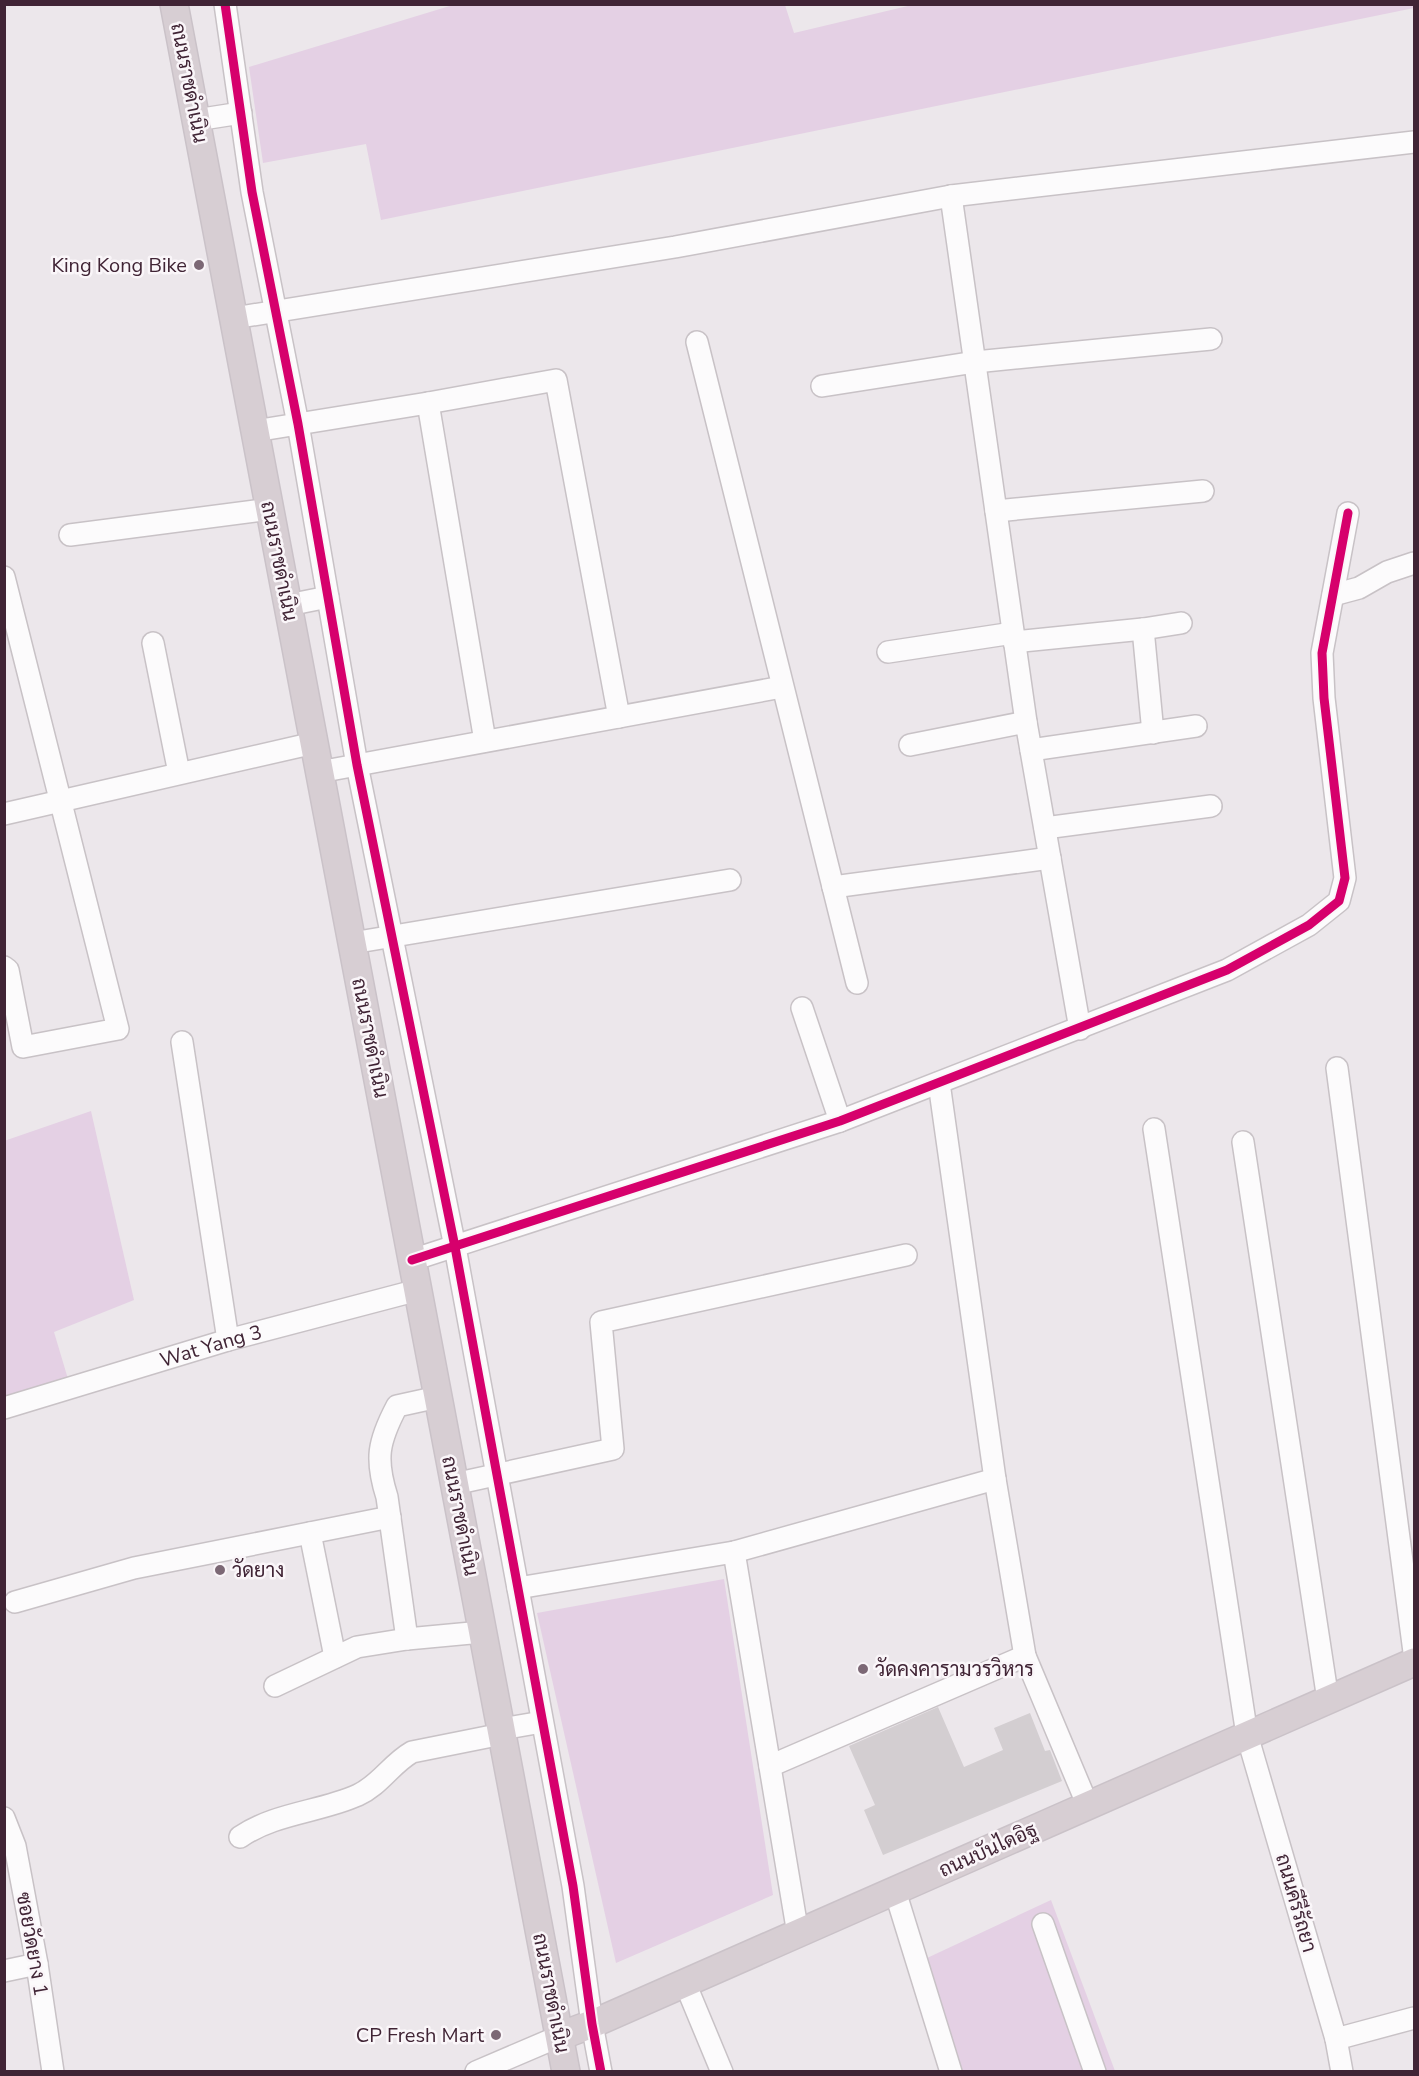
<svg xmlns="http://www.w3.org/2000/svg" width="1419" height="2076" viewBox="0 0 1419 2076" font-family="'Nunito Sans',Sarabun,sans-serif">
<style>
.green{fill:#e4d0e4}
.building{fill:#d3ced1}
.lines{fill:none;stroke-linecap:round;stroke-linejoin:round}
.minor-casing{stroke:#c8c2c6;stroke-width:24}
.major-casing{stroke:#cac2c8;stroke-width:30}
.minor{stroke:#fcfbfc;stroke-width:21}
.major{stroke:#d7ced3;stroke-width:27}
.cycleway-casing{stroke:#faf6f9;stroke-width:13}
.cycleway{stroke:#d6006c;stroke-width:9}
.poi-dot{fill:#7c6875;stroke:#faf6f9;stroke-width:2}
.labels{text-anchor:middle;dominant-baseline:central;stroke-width:5;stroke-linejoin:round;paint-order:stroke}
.street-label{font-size:20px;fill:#402435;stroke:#faf6f9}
.poi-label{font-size:20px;fill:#402435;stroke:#faf6f9;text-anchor:end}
</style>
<rect width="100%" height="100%" fill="#ece7eb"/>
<g class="green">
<polygon points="912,5 1414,4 1414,8 381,220 366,144 263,163 249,67 453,5 785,5 794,33"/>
<polygon points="91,1111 134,1300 54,1332 68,1379 4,1399 4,1141"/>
<polygon points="724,1579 773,1895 616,1963 537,1613"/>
<polygon points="1051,1900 1115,2071 962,2071 927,1958"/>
</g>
<polygon class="building" points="938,1707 964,1767 1003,1750 994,1728 1030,1713 1045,1751 1050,1750 1062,1781 883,1855 864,1810 875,1805 849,1746"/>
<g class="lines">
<g class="minor-casing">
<g id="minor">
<polyline points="225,4 252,192 298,424 357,765 455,1247 497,1475 573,1886 592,2024 601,2072"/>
<polyline points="196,120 241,113"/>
<polyline points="951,196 1026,722 1080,1029"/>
<polyline points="234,318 675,247 951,196 1414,142"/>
<polyline points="697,342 857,983"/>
<polyline points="822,386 975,362 1211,339"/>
<polyline points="428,403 485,741"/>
<polyline points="255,431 428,403 556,380 619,717"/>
<polyline points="996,511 1203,491"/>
<polyline points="70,535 270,509"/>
<polyline points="4,577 118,1029 23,1047 8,970 4,967"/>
<polyline points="1333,595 1359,588 1387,572 1414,563"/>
<polyline points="288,605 328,597"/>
<polyline points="1143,629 1153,733"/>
<polyline points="1014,642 1143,629 1181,623"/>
<polyline points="153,643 179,773"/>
<polyline points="888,652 1013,633"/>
<polyline points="910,745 1026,722"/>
<polyline points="1031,750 1196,726"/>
<polyline points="319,772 782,687"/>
<polyline points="4,814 314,743"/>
<polyline points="1045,828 1211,806"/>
<polyline points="833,887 1050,858"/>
<polyline points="352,943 730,880"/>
<polyline points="802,1008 840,1121"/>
<polyline points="182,1042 228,1340"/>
<polyline points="1337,1068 1414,1652"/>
<polyline points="1154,1129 1247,1735 1336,2039 1342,2072"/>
<polyline points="1243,1142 1328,1700"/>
<polyline points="412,1260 840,1121 1227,970 1309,925 1339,901 1345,878 1324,698 1322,653 1348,513"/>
<path id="s1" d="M4,1408L228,1340L418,1290"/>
<polyline points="995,1479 1025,1656"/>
<polyline points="454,1484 613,1449 601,1322 906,1255"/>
<polyline points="310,1533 335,1657"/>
<polyline points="734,1552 798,1934"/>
<polyline points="518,1588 734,1552 995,1479 939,1083"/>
<polyline points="15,1602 134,1568 390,1517"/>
<path d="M407,1639L387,1497C375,1459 378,1442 397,1406L438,1397"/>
<polyline points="275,1686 357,1647 407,1639 482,1632"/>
<polyline points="501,1729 542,1722"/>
<polyline points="770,1766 1025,1656 1088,1806"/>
<polyline points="4,1818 15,1846 37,1964 53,2072"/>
<path d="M240,1837C275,1813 320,1812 358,1795C380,1785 391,1764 412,1752L502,1734"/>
<polyline points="895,1891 951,2072"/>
<polyline points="1043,1924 1095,2072"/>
<polyline points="4,1971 37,1964"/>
<polyline points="685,1983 722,2072"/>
<polyline points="1336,2039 1414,2018"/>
<polyline points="476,2072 560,2036"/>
</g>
</g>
<g class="major-casing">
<g id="major">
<polyline points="174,4 566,2072"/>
<polyline points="560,2036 592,2024 1414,1662"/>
</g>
</g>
<use href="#minor" class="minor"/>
<use href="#major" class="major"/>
<g class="cycleway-casing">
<g id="cycleway">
<polyline points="225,4 252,192 298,424 357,765 455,1247 497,1475 573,1886 592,2024 601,2072"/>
<polyline points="412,1260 840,1121 1227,970 1309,925 1339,901 1345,878 1324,698 1322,653 1348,513"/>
</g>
</g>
<use href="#cycleway" class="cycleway"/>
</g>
<g class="poi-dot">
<circle cx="199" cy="265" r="6"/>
<circle cx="220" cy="1570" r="6"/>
<circle cx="863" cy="1669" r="6"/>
<circle cx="496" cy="2035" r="6"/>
</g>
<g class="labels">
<g class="street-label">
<text transform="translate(189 83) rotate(79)">ถนนราชดำเนิน</text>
<text transform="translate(279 561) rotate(79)">ถนนราชดำเนิน</text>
<text transform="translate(370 1038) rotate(79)">ถนนราชดำเนิน</text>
<text stroke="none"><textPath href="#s1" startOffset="216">Wat Yang 3</textPath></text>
<text transform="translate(460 1516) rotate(79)">ถนนราชดำเนิน</text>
<text transform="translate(988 1850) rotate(-24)">ถนนบันไดอิฐ</text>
<text transform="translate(1296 1903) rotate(74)">ถนนคีรีรัถยา</text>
<text transform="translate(32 1944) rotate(80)">ซอยวัดยาง 1</text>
<text transform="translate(551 1993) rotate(79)">ถนนราชดำเนิน</text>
</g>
<g class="poi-label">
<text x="187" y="265">King Kong Bike</text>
<text x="232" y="1570" text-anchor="start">วัดยาง</text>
<text x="875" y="1669" text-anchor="start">วัดคงคารามวรวิหาร</text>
<text x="484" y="2035">CP Fresh Mart</text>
</g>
</g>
<rect width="1419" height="2076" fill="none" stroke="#402435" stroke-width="12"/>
</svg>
